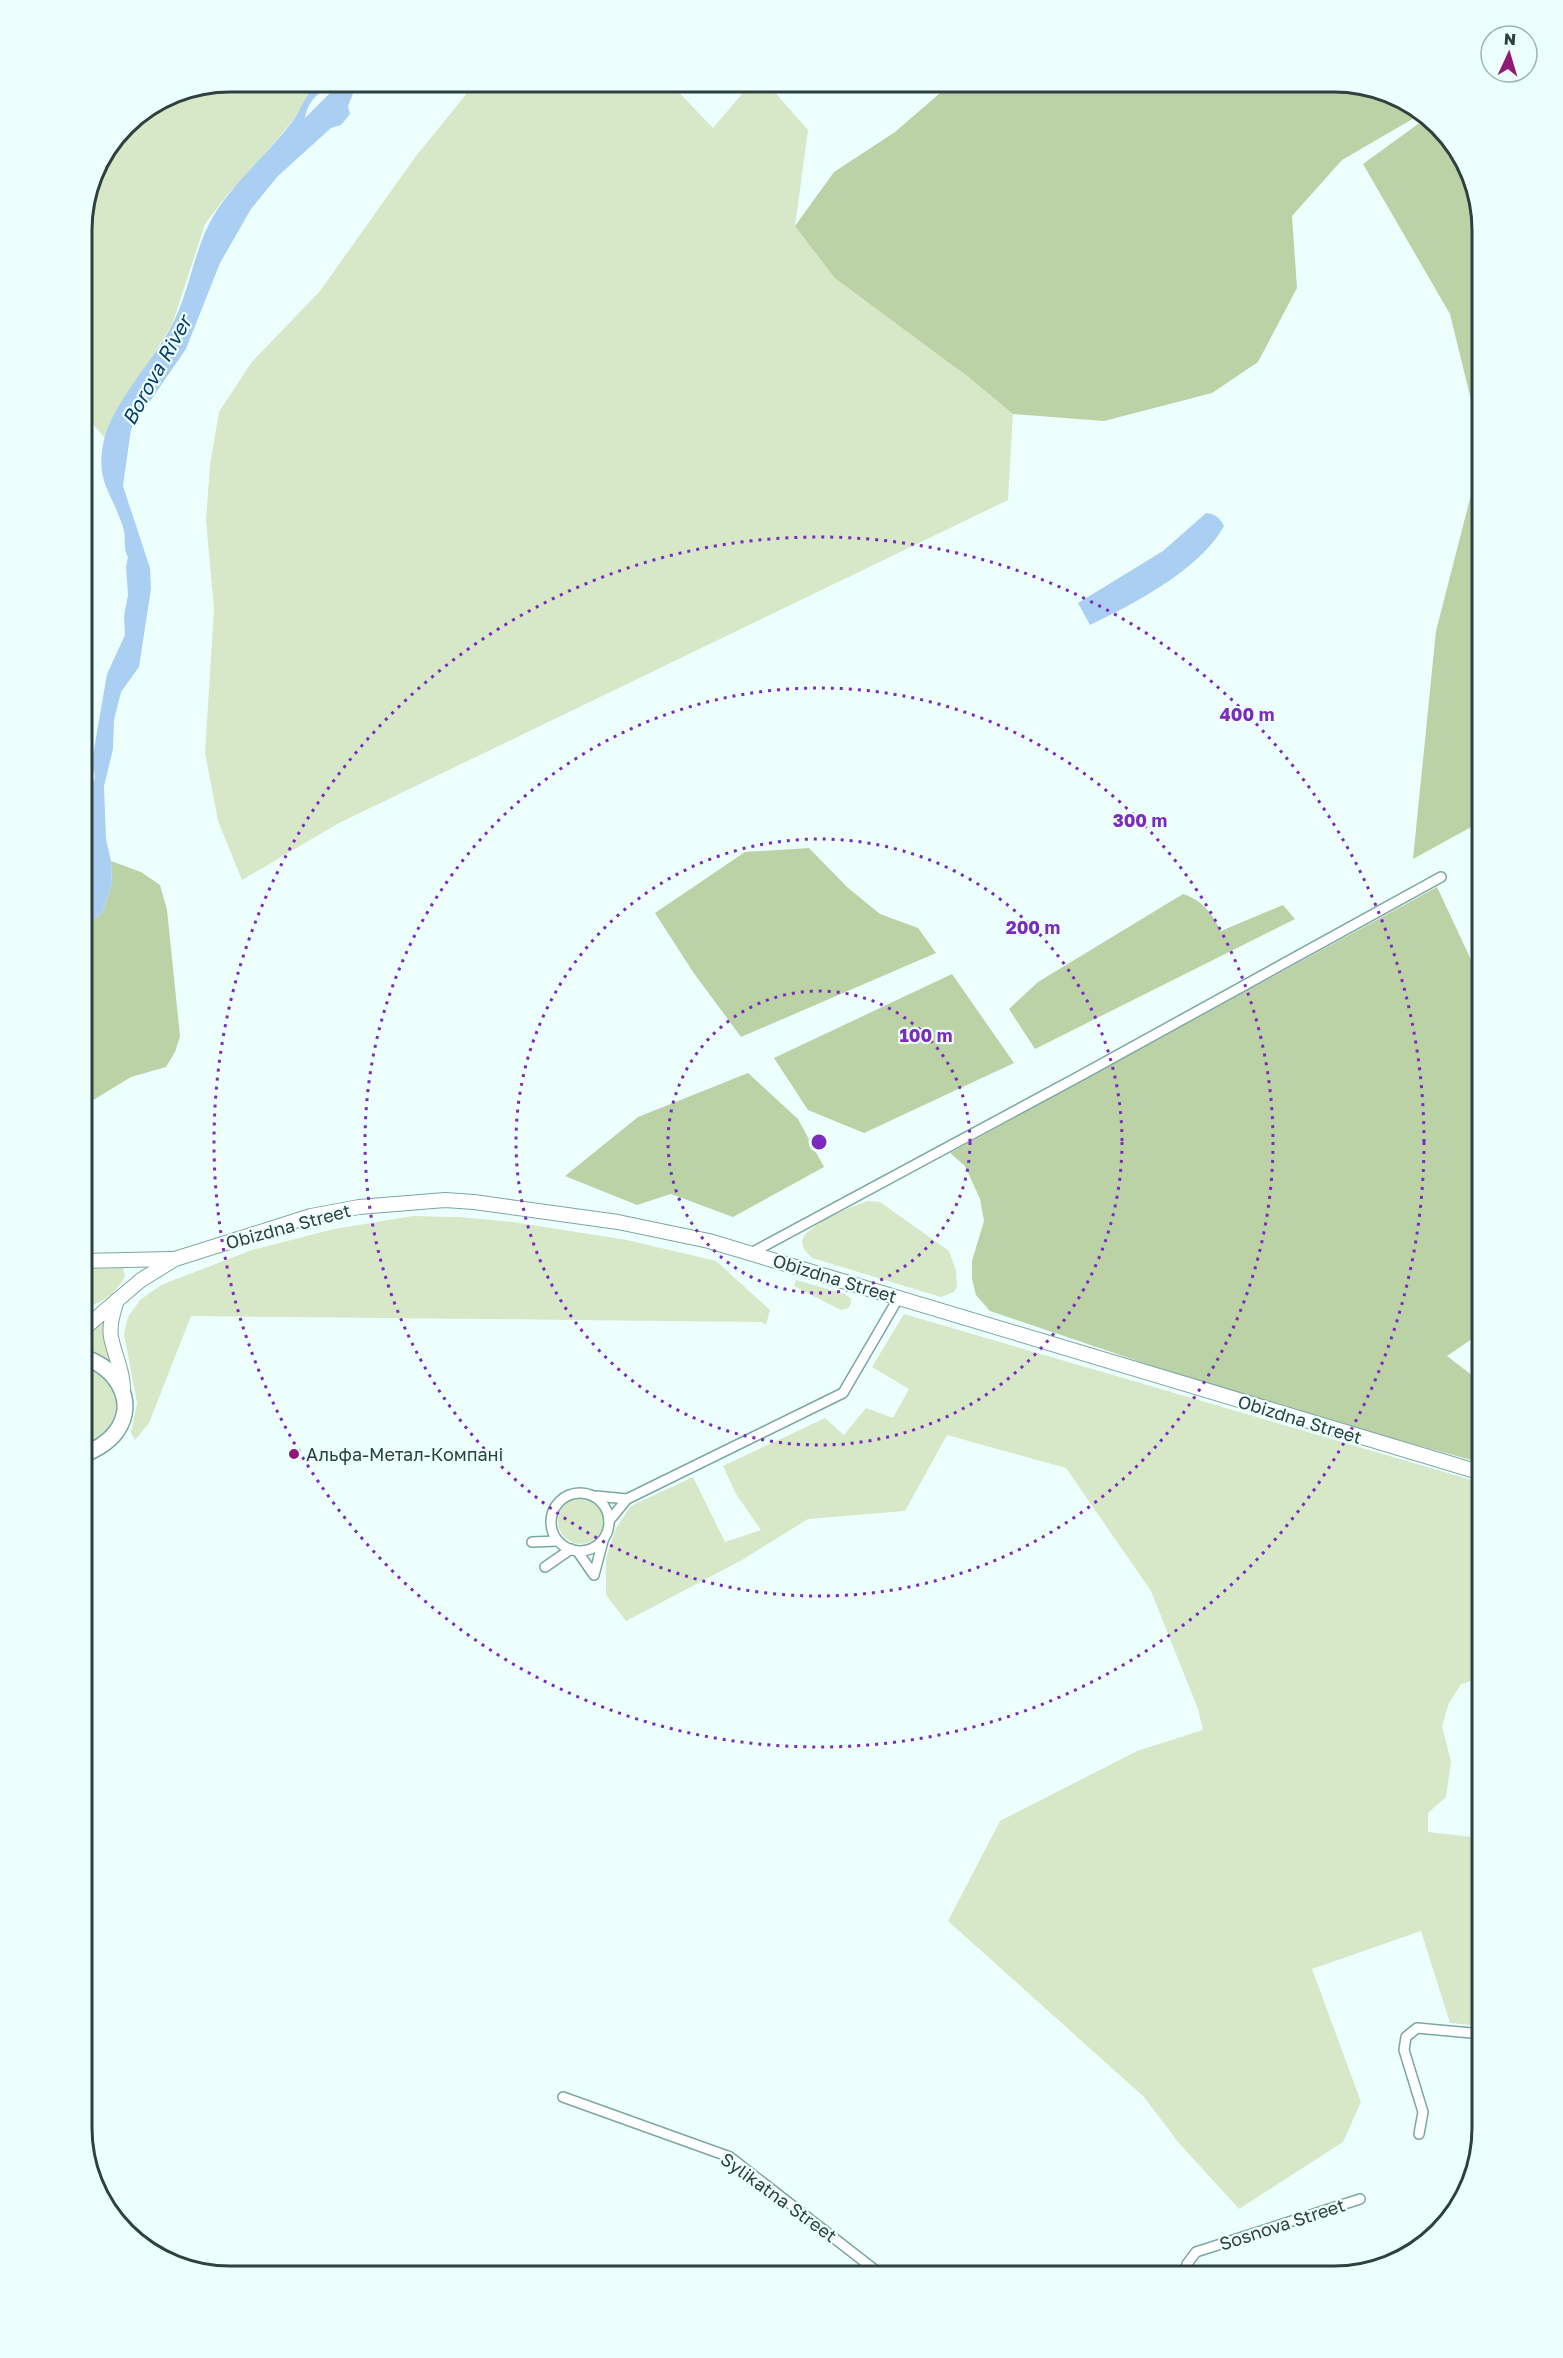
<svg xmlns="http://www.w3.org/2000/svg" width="1563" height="2358" viewBox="0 0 1563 2358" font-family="'Golos Text',sans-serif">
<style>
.green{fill:#d6e8c7}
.forest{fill:#bad2a6}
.water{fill:#abcff3;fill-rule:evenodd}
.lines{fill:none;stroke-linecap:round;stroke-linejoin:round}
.street-casing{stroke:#7ba7a3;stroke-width:12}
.secondary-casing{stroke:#7ba7a3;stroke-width:16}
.primary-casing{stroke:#7ba7a3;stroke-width:18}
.street{stroke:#fff;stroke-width:9}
.secondary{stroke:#fff;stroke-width:14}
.primary{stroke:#fff;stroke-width:15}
.ring{fill:none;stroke:#7b2cbf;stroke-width:3;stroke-dasharray:3 6}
.poi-dot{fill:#901978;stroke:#edfffd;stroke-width:2}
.labels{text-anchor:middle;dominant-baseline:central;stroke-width:4.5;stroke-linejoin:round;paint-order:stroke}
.street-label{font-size:18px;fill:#2e403f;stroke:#edfffd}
.poi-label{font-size:18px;fill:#2e403f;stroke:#edfffd;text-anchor:start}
.water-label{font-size:20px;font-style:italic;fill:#073f6b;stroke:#edfffd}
.rim{fill:none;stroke:#2e403f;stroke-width:3}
.centre{fill:#7b2cbf;stroke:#edfffd;stroke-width:3}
.ring-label{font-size:18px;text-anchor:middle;font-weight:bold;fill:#7b2cbf;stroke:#edfffd;stroke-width:4.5;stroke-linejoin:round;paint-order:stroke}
</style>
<rect width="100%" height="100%" fill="#edfffd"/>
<g class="green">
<polygon points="230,81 318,81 293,120 270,148 226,196 205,224 172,325 116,413 105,438 81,411 81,220 92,172 125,124 173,92"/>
<polygon points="477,81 668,81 713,128 753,81 765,81 808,130 795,226 930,346 1013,414 1008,500 339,823 242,880 218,821 205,753 214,609 206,520 210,465 219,412 251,363 320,291 416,156"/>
<path d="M869,1201L880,1202L949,1251L956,1271L957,1287L954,1292L941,1297L812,1258C806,1252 800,1247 803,1238C807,1226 857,1203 869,1201Z"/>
<polygon points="413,1216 459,1217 513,1222 627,1240 716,1261 770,1310 766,1325 761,1322 191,1316 149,1423 135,1440 131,1433 137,1403 124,1334 128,1317 140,1300 161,1285 252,1250 334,1229"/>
<path d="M123,1268L125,1276C118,1292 97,1307 81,1308V1269Z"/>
<path d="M796,1280L845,1294L851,1299C851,1307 849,1309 841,1310L794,1286Z"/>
<polygon points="904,1314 1482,1483 1482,1678 1461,1684 1449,1703 1442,1726 1451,1762 1446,1797 1428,1813 1428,1832 1482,1838 1482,2026 1450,2023 1421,1931 1312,1969 1361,2102 1343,2142 1239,2209 1178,2142 1144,2097 948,1921 1000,1821 1137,1751 1203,1730 1198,1709 1151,1591 1066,1468 947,1435 905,1511 808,1519 742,1560 626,1621 606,1595 606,1558 616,1528 631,1506 693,1477 725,1542 761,1530 736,1494 723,1466 825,1418 844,1435 866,1408 893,1418 909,1389 872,1367"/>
<polygon points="103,1319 105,1334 117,1371 100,1356 81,1349 81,1337"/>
<polygon points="81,1363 97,1368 112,1385 120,1413 112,1432 81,1453"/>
<circle cx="581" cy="1521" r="23"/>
</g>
<g class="forest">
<polygon points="954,81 1343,81 1408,101 1421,114 1342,160 1292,216 1297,288 1258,362 1212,393 1104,421 1013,414 967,376 835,278 795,226 834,172 895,132"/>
<polygon points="1425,119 1462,156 1482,230 1482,445 1450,314 1363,164"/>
<polygon points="1482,452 1482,821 1413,859 1436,631"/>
<polygon points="809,848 847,887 880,914 918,928 936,953 741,1037 693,972 655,913 745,852"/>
<polygon points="111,861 141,872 160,885 167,910 180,1036 175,1052 166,1067 131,1077 90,1102 81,1105 81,929 102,913 112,884"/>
<polygon points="1437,887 1482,983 1482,1332 1447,1356 1482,1383 1482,1463 1336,1423 1182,1376 990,1311 976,1295 972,1279 972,1261 984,1221 980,1199 965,1166 950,1153"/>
<path d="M1183,894C1203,901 1211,912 1221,931L1283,905L1295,919L1035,1049L1009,1009L1038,982Z"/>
<polygon points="952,974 1014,1063 864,1133 808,1110 774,1058"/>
<polygon points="748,1073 798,1119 824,1167 733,1217 671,1194 637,1205 565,1176 638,1117"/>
</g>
<g class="water">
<path d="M320,81H358L348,106L350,114L341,125L331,128L278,176L251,209L220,263L186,349L131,429L123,486L150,568L151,589L139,667L121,692L114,720L113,749L104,786L106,839L111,861L112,884L102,913L81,929C81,902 81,864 91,839L85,823L89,806L86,796L95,778L92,761L107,674L125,635L124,616L128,595L126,567L128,557C123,549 126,540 124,531C114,494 94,483 104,440C113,403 152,362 171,327C188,296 193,256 209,224C229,185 266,157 292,122C302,108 306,92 320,81ZM327,88L332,91L305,118C308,103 314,96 327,88Z"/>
<path d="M1206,513C1216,514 1220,518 1224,526C1201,569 1132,605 1090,625L1078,603L1163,551Z"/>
</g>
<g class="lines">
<g class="street-casing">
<g id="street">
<polyline points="751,1253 1078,1077 1441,877"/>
<circle cx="580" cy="1522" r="29"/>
<polyline points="596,1496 627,1499 609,1521"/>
<polyline points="627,1499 843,1393 899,1297"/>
<polyline points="532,1542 558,1541"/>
<polyline points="578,1552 594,1575 603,1541"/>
<polyline points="545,1567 571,1549"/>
<polyline points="563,2097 730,2157 884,2277"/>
<polyline points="1419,2134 1423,2112 1404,2050 1406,2037 1417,2028 1482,2034"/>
<polyline points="1184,2277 1187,2264 1196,2252 1360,2199"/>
</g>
</g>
<g class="secondary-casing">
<g id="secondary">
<polyline points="81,1261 172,1259"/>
<path d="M117,1300C113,1312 109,1325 111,1337C115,1357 124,1373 123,1393"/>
<polyline points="81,1331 141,1280 175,1259 311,1216 359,1207 445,1200 474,1202 618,1222 709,1241 1482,1473"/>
</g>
</g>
<g class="primary-casing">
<path id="primary" d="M81,1456C94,1450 107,1444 116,1432C139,1401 114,1364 81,1357"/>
</g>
<use href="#street" class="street"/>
<use href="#secondary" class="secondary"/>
<use href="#primary" class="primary"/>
</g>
<g class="ring">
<circle cx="819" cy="1142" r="151"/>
<circle cx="819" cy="1142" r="303"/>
<circle cx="819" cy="1142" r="454"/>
<circle cx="819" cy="1142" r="605"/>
</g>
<circle class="poi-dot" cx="294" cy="1454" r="6"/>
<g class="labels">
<g class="street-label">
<text transform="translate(288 1226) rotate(-15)">Obizdna Street</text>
<text transform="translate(835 1278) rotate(17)">Obizdna Street</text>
<text transform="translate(1300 1419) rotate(17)">Obizdna Street</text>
<text transform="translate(779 2197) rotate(36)">Sylikatna Street</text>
<text transform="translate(1282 2224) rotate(-18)">Sosnova Street</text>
</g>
<g class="poi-label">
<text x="306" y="1454">Альфа-Метал-Компані</text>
</g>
<g class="water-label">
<text transform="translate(156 370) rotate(-61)">Borova River</text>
</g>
</g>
<path d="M0 0H1563V2358H0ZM230 92H1334A138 138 0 0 1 1472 230V2128A138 138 0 0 1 1334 2266H230A138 138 0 0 1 92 2128V230A138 138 0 0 1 230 92Z" fill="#edfffd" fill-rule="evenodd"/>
<path class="rim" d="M230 92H1334A138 138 0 0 1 1472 230V2128A138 138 0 0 1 1334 2266H230A138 138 0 0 1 92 2128V230A138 138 0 0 1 230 92Z"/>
<circle cx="819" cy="1142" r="9" class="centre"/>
<g class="ring-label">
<text x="1247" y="721">400 m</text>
<text x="1140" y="827">300 m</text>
<text x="1033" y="934">200 m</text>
<text x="926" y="1042">100 m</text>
</g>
<g transform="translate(1509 54) rotate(4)"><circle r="28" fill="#edfffd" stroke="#a1b3b1" stroke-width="1.5"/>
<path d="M0-4.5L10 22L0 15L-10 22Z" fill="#901978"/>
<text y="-9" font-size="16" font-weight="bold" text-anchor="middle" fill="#2e403f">N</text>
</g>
</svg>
